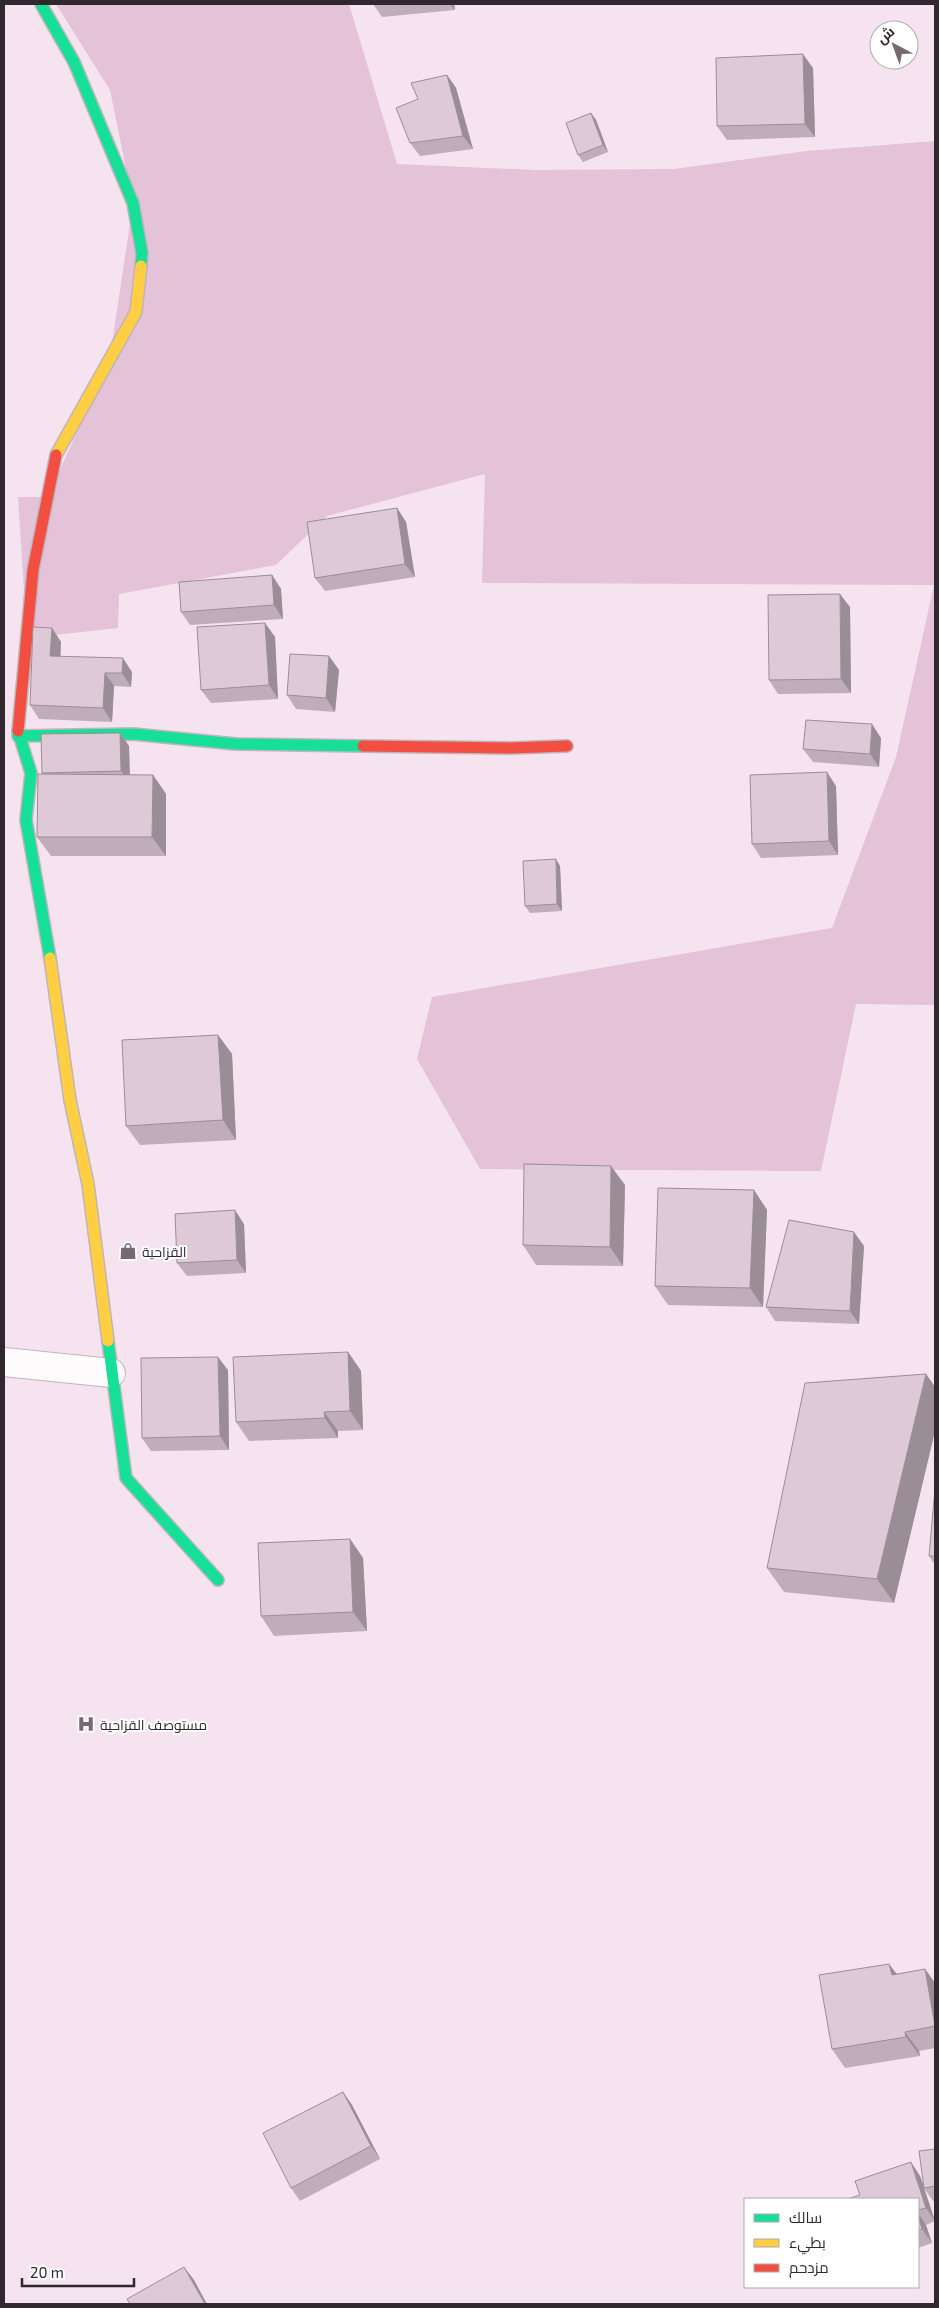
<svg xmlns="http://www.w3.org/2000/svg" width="939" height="2308" viewBox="0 0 939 2308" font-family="'Exo 2',Cairo,sans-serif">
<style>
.green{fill:#e4c2d8}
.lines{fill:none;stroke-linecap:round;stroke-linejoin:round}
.street-casing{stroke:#c1b4bc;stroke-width:30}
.fast-casing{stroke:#c1b4bc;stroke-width:14}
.slow-casing{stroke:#c1b4bc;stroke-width:14}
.jam-casing{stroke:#c1b4bc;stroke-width:14}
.street{stroke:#fefbfd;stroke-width:28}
.fast{stroke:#16e098;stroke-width:11}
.slow{stroke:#ffcf43;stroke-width:11}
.jam{stroke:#f24e42;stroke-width:11}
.wall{fill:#bfaeb9}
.shaded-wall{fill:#9b8d96}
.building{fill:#decad7;stroke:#9b8d96}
.labels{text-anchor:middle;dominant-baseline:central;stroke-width:4;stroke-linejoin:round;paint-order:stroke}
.poi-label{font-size:14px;fill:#31272e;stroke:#fff;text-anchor:start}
</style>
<rect width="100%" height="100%" fill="#f5e4ef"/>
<polygon class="green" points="56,4 349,4 397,164 534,170 674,169 807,151 935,141 935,1005 856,1004 821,1171 480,1169 417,1059 432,997 832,928 896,757 934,585 482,583 485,474 327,516 276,565 119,594 118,628 27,638 18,497 48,497 110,357 133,203 110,90"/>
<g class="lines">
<g class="street-casing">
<polyline id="street" points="4,1362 111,1373"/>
</g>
<g class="fast-casing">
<g id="fast">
<polyline points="41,4 74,62 133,203 142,253 141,266"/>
<polyline points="18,731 31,773 26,820 50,958"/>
<polyline points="18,736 133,734 236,744 363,746"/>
<polyline points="108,1341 126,1478 218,1580"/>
</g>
</g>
<g class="slow-casing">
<g id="slow">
<polyline points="56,455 136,312 141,266"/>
<polyline points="50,958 70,1100 88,1184 108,1341"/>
</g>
</g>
<g class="jam-casing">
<g id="jam">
<polyline points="18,731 33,570 56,455"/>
<polyline points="363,746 511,748 567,746"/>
</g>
</g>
<use href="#street" class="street"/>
<use href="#fast" class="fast"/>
<use href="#slow" class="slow"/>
<use href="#jam" class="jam"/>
</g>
<g class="wall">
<polygon points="373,4 454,4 455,10 382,17"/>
<polygon points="813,68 815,137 727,140 717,126"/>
<polygon points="447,75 456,88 473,149 420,156 410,143 418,99"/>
<polygon points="591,113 596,120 608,152 583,162 578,155"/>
<polygon points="397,508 406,522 415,577 325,591 315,578"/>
<polygon points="272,575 281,589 283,619 190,625 181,612"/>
<polygon points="850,607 851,693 778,694 769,680"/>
<polygon points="265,623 275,637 278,699 211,703 201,690"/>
<polygon points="52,628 61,642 60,656 132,672 131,687 114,686 112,722 39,719 30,705"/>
<polygon points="329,656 339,670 335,712 296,709 287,695"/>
<polygon points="120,733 129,746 130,775 153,775 166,794 166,856 51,856 37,837 43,774 42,773"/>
<polygon points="881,738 879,767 813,762 803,749"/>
<polygon points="836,786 838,855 761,858 752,844"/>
<polygon points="560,866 562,911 530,913 525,906"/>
<polygon points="218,1035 232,1054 236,1140 140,1145 126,1126"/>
<polygon points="625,1185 623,1266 536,1265 523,1245"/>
<polygon points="754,1190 767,1210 763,1307 668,1305 655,1286"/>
<polygon points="244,1224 246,1273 187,1276 177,1263"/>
<polygon points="864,1246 859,1324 775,1321 766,1307"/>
<polygon points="348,1352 361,1371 363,1430 338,1431 338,1438 249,1441 236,1422"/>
<polygon points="228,1370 229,1450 151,1451 142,1438"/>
<polygon points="926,1374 935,1387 935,1431 894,1603 784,1592 767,1568"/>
<polygon points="935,1489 935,1565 929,1556"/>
<polygon points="350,1539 363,1558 367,1631 274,1636 261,1616"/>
<polygon points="889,1964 897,1974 925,1969 935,1983 935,2048 919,2051 920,2056 845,2068 832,2049"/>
<polygon points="343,2092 352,2105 380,2159 300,2201 291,2188"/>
<polygon points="935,2149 935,2201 933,2201 924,2188 935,2221 926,2225 932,2243 918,2248 918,2199 920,2176 924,2186"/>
</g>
<g class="shaded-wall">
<polygon points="450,4 454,4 455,10"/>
<polygon points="803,54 813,68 815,137 805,124"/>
<polygon points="447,75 456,88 473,149 463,136"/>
<polygon points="591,113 596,120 608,152 603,145"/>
<polygon points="397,508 406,522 415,577 405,564"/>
<polygon points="272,575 281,589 283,619 274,605"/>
<polygon points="840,594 850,607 851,693 841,679"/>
<polygon points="265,623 275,637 278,699 269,685"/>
<polygon points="52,628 61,642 60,669 50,656"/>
<polygon points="329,656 339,670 335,712 326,698"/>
<polygon points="123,658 132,672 131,687 122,673"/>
<polygon points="105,673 114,686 112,722 103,708"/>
<polygon points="872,724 881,738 879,767 870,754"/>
<polygon points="120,733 129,746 130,784 121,771"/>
<polygon points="827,772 836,786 838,855 829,841"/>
<polygon points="153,775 166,794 166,856 152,837"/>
<polygon points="556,859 560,866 562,911 557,904"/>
<polygon points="218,1035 232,1054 236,1140 223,1120"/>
<polygon points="611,1166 625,1185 623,1266 610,1247"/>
<polygon points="754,1190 767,1210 763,1307 750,1288"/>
<polygon points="235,1210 244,1224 246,1273 237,1260"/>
<polygon points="854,1232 864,1246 859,1324 850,1311"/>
<polygon points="348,1352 361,1371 363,1430 350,1411"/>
<polygon points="218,1357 228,1370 229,1450 220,1436"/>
<polygon points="926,1374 935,1387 935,1431 894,1603 877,1579"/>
<polygon points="324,1412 338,1431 338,1438 325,1418"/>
<polygon points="350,1539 363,1558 367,1631 353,1612"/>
<polygon points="889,1964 903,1983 892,1975"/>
<polygon points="925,1969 935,1983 935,2027 935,2026"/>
<polygon points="905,2032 919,2051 920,2056 906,2037"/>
<polygon points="343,2092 352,2105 380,2159 371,2146"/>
<polygon points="911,2162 920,2176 935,2221 926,2208"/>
<polygon points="918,2213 926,2225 932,2243 922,2229 918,2216"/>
<polygon points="184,2267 194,2280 207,2304 205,2304"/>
</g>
<g class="building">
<polygon points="803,54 805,124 717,126 716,58"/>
<polygon points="447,75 463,136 410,143 396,108 418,99 411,83"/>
<polygon points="591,113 603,145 578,155 566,123"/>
<polygon points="397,508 405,564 315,578 307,522"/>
<polygon points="272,575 274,605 181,612 179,582"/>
<polygon points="840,594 841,679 769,680 768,595"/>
<polygon points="265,623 269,685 201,690 197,627"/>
<polygon points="33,627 52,628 50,656 123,658 122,673 105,673 103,708 30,705"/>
<polygon points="290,654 329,656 326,698 287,695"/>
<polygon points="806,720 872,724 870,754 803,749"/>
<polygon points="120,733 121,771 42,773 41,734"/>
<polygon points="827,772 829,841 752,844 750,775"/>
<polygon points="38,774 153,775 152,837 37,837"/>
<polygon points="556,859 557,904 525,906 523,861"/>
<polygon points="218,1035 223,1120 126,1126 122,1040"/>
<polygon points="524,1164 611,1166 610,1247 523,1245"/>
<polygon points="658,1188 754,1190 750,1288 655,1286"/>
<polygon points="235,1210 237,1260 177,1263 175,1214"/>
<polygon points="789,1220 854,1232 850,1311 766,1307"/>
<polygon points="348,1352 350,1411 324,1412 325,1418 236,1422 233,1357"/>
<polygon points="218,1357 220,1436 142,1438 141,1358"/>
<polygon points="926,1374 877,1579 767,1568 805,1383"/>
<polygon points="935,1489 935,1556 929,1556"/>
<polygon points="350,1539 353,1612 261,1616 258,1543"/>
<polygon points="889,1964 892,1975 925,1969 935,2026 905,2032 906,2037 832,2049 819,1975"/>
<polygon points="343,2092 371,2146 291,2188 263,2133"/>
<polygon points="935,2149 935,2186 924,2188 919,2151"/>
<polygon points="911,2162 926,2208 918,2210 918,2199 847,2199 860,2195 855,2181"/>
<polygon points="918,2216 922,2229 918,2231"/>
<polygon points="184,2267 205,2304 130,2304 127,2299"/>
</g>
<defs>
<g id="shop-bare" transform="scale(1.35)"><path d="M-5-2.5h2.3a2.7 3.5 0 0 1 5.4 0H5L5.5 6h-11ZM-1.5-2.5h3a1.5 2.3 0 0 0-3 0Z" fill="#766972" stroke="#fff" stroke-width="2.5" paint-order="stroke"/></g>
<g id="hospital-bare" transform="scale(1.35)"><path d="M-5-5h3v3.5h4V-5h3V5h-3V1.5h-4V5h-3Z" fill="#766972" stroke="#fff" stroke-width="2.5" paint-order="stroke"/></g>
</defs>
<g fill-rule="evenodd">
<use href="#shop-bare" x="128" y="1251"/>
<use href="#hospital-bare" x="86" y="1724"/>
</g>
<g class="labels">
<g class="poi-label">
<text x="142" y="1251">القزاحية</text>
<text x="100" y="1724">مستوصف القزاحية</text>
</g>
</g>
<rect width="939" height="2308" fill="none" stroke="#31272e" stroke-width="10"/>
<rect x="744" y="2198" width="175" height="90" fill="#ffffff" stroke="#ada9ab"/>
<rect x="754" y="2214" width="25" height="8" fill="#16e098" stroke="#ada9ab"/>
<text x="789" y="2223" font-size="15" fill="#31272e">سالك</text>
<rect x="754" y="2239" width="25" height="8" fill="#ffcf43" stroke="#ada9ab"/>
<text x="789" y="2248" font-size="15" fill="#31272e">بطيء</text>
<rect x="754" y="2264" width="25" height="8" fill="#f24e42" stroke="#ada9ab"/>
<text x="789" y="2273" font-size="15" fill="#31272e">مزدحم</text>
<g transform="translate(894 45) rotate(319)"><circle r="24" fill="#ffffff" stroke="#ada9ab"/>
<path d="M0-4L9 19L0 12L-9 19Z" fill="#766972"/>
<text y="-8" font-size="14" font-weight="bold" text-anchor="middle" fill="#31272e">ش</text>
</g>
<path d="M22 2278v8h112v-8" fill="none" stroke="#31272e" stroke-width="2.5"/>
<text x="30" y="2278" font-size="15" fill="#31272e" stroke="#ffffff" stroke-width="4" paint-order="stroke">20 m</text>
</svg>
